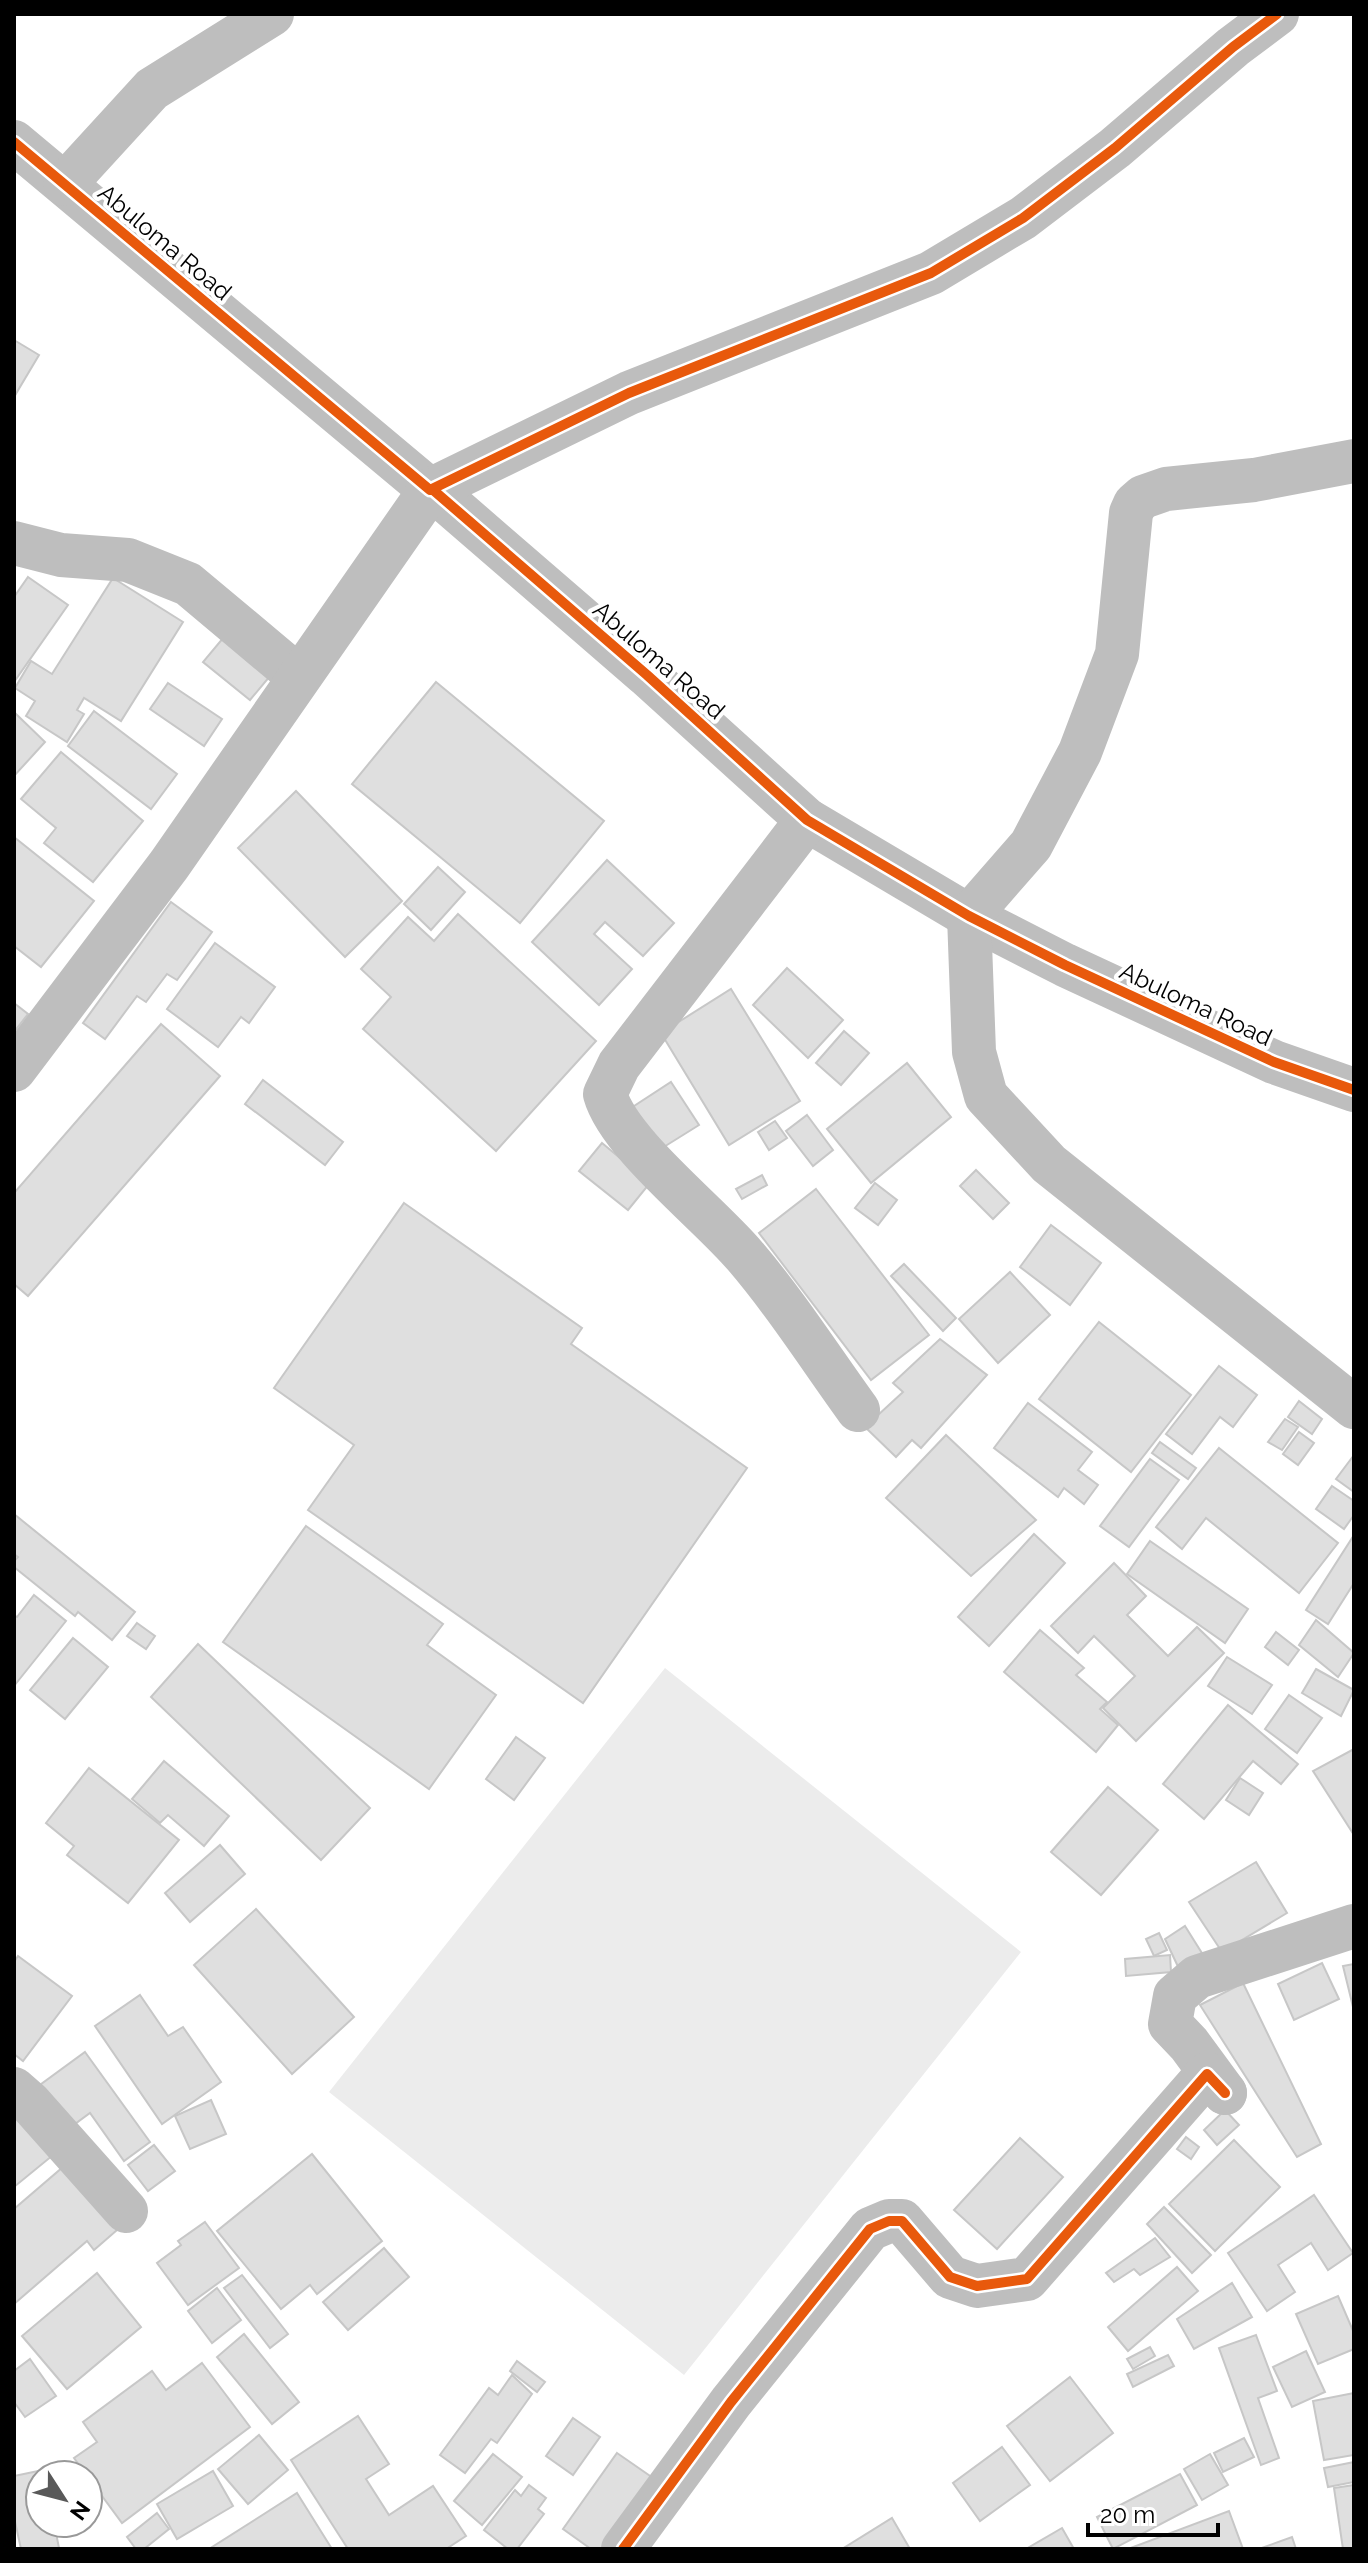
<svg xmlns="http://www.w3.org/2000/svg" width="1368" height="2563" viewBox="0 0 1368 2563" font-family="Raleway,sans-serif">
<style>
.green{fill:#ececec}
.building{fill:#dfdfdf;stroke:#c7c7c7;stroke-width:2}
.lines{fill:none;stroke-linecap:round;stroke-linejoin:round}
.minor{stroke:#bebebe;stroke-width:44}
.cycleway-casing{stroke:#fff;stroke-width:15}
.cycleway{stroke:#e8590c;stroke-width:10}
.labels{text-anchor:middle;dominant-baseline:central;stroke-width:8;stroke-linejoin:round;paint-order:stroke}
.street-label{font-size:24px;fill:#000;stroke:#fff}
</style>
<rect width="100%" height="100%" fill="#fff"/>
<polygon class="green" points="665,1668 1021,1952 684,2375 329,2092"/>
<g class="building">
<polygon points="14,340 39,355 14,397"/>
<polygon points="28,577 68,605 14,682 14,597"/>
<polygon points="113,578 183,622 121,721 84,698 77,710 84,714 67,742 26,716 35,701 15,688 31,661 52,674"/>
<polygon points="229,631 275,670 250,700 203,662"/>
<polygon points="436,682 604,821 520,923 352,784"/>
<polygon points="168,683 222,719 204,746 150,709"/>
<polygon points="94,711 177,774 151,809 68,746"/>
<polygon points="14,712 45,742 14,776"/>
<polygon points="61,752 143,821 93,882 44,843 56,828 21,799"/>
<polygon points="296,791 402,901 345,957 238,848"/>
<polygon points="14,837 94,901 41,967 14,946"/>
<polygon points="607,860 674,923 643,956 605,922 594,934 632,969 599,1005 532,942"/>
<polygon points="438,867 465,892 431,930 404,904"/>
<polygon points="171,902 212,932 177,980 167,974 146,1002 137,996 105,1039 83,1023"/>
<polygon points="458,914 596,1041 496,1151 363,1029 391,997 361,969 408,917 434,941"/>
<polygon points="215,943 275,987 249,1023 241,1017 218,1047 167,1009"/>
<polygon points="787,968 843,1020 808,1058 753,1005"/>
<polygon points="731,989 800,1101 729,1145 661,1033"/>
<polygon points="14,1003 28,1014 14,1032"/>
<polygon points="161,1024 220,1076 28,1296 14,1284 14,1193"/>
<polygon points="844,1031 869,1053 841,1085 816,1063"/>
<polygon points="907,1063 951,1117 871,1183 827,1129"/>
<polygon points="263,1080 343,1142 325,1165 245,1104"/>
<polygon points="671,1082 699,1125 659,1150 631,1108"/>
<polygon points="807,1115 833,1150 813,1166 786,1131"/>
<polygon points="775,1121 787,1138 769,1150 758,1132"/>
<polygon points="602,1143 650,1183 628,1210 579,1171"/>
<polygon points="976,1170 1009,1203 993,1219 960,1186"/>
<polygon points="762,1175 767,1185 742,1199 736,1189"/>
<polygon points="875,1183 897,1200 878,1225 855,1208"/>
<polygon points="816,1189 929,1335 871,1380 759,1233"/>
<polygon points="404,1203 582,1328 571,1344 747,1468 583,1703 308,1510 354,1445 274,1388"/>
<polygon points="1051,1225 1101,1263 1070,1305 1020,1267"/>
<polygon points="904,1264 956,1318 943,1331 891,1276"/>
<polygon points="1010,1272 1050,1315 998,1363 959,1319"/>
<polygon points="1099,1322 1191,1395 1131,1472 1039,1399"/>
<polygon points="940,1339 987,1375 921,1448 912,1440 896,1457 865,1427 903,1392 893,1383"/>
<polygon points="1219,1366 1257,1395 1233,1427 1220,1417 1192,1454 1166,1434"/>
<polygon points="1299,1401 1322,1419 1312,1434 1288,1417"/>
<polygon points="1028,1403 1092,1452 1078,1470 1098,1485 1084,1504 1064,1488 1058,1497 994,1448"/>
<polygon points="1285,1419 1298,1427 1282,1450 1268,1442"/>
<polygon points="1299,1432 1314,1443 1298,1465 1283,1454"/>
<polygon points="946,1435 1036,1520 971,1576 886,1498"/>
<polygon points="1160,1442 1196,1468 1188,1479 1152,1453"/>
<polygon points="1219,1448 1338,1543 1299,1593 1206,1518 1182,1549 1156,1527"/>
<polygon points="1354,1455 1354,1492 1336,1479"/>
<polygon points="1150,1459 1179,1480 1129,1547 1100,1526"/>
<polygon points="1332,1486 1354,1501 1354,1515 1344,1529 1316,1509"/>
<polygon points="14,1514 135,1612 112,1640 78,1612 75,1616 14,1567 14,1561 18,1557 14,1554"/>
<polygon points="306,1526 443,1624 427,1645 496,1695 429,1789 223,1642"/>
<polygon points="1034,1534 1065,1563 989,1646 958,1617"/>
<polygon points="1354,1535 1354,1583 1328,1624 1306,1610"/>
<polygon points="1150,1541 1248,1609 1225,1643 1127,1574"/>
<polygon points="1114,1563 1146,1596 1127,1615 1168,1656 1197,1627 1224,1653 1136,1741 1103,1708 1135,1676 1094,1636 1078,1653 1051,1626"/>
<polygon points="34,1595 66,1621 14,1686 14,1615 17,1617"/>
<polygon points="1316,1620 1354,1653 1338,1677 1299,1645"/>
<polygon points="137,1623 155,1636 146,1649 127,1636"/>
<polygon points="1040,1630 1084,1668 1076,1675 1107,1702 1100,1709 1118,1725 1096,1752 1004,1672"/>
<polygon points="1276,1632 1299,1650 1288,1665 1265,1647"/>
<polygon points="73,1638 108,1667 65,1719 30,1690"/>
<polygon points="198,1644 370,1808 321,1860 151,1697"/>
<polygon points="1227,1657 1272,1685 1252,1714 1208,1686"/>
<polygon points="1316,1669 1354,1690 1341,1716 1302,1693"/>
<polygon points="1289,1695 1322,1718 1297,1753 1265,1729"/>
<polygon points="1228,1705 1298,1764 1281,1784 1253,1761 1204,1819 1163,1784"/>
<polygon points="516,1737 545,1758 514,1800 486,1779"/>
<polygon points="1354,1749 1354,1835 1313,1771"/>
<polygon points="164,1761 229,1816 204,1846 168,1815 160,1823 132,1799"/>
<polygon points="89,1768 179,1840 128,1903 67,1855 74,1846 46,1823"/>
<polygon points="1240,1778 1263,1793 1249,1815 1226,1800"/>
<polygon points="1108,1787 1158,1830 1101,1895 1051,1852"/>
<polygon points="220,1845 245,1874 190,1922 165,1893"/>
<polygon points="1256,1862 1287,1913 1222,1952 1189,1902"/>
<polygon points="256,1909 354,2017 292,2074 194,1965"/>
<polygon points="1185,1926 1205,1958 1181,1973 1165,1939"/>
<polygon points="1159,1933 1167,1950 1154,1956 1146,1939"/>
<polygon points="1170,1955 1171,1972 1126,1976 1125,1959"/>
<polygon points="18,1956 72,1996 23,2061 14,2054 14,1962"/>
<polygon points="1322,1963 1339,1999 1294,2020 1278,1984"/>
<polygon points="1354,1964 1354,2011 1343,1966"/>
<polygon points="1243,1983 1321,2144 1297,2157 1200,2005"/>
<polygon points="140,1995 168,2036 183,2027 221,2082 162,2124 95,2026"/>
<polygon points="85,2052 150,2142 124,2161 90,2113 64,2132 33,2090"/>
<polygon points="211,2100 226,2134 190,2149 175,2116"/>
<polygon points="14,2105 58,2151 14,2187"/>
<polygon points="1225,2110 1239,2125 1217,2145 1204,2130"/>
<polygon points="1186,2137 1199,2147 1191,2159 1177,2149"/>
<polygon points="1020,2138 1063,2177 997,2249 954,2210"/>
<polygon points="1234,2140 1280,2187 1215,2251 1169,2204"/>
<polygon points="154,2145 175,2171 148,2191 128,2165"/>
<polygon points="312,2154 382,2241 317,2294 310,2285 281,2309 217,2231"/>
<polygon points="70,2161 124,2224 94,2250 87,2241 14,2304 14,2209"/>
<polygon points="1314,2195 1353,2253 1328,2270 1311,2243 1278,2265 1295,2292 1267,2311 1228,2253"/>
<polygon points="1164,2207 1211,2255 1192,2273 1147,2224"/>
<polygon points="205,2222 239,2268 188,2305 157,2263 181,2245 178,2241"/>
<polygon points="1155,2238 1170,2257 1140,2275 1134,2269 1114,2282 1106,2273"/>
<polygon points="384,2248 409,2277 348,2330 323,2302"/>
<polygon points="1177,2267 1198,2291 1128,2351 1108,2327"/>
<polygon points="97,2273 141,2327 67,2389 22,2336"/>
<polygon points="242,2275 288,2334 270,2348 224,2288"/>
<polygon points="1232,2283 1252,2317 1194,2349 1177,2319"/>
<polygon points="217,2288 241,2320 212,2343 188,2311"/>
<polygon points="1338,2296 1354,2333 1354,2349 1318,2364 1296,2314"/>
<polygon points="244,2334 299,2402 272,2424 217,2357"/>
<polygon points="1256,2335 1277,2391 1258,2398 1279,2458 1261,2465 1219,2348"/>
<polygon points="1150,2347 1155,2356 1133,2369 1127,2359"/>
<polygon points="1306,2351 1325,2392 1292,2407 1273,2367"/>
<polygon points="1168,2355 1174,2366 1133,2387 1127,2374"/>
<polygon points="30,2359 56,2396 25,2417 14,2402 14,2371"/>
<polygon points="517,2361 545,2382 537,2392 510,2371"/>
<polygon points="202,2363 250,2427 122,2523 74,2458 97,2442 83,2422 152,2371 166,2390"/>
<polygon points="512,2375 532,2394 497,2443 491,2439 465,2473 440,2455 489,2388 498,2395"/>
<polygon points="1070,2377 1113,2433 1050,2481 1007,2426"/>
<polygon points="1354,2393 1354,2455 1324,2460 1313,2401"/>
<polygon points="358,2416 389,2464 366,2479 389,2515 433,2486 466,2536 446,2549 348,2549 291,2460"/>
<polygon points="573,2418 600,2437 573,2475 546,2456"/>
<polygon points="259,2435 288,2470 248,2504 218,2469"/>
<polygon points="1244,2438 1254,2457 1223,2472 1214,2453"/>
<polygon points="1002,2447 1030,2485 980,2521 953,2483"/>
<polygon points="617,2453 679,2496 642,2549 591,2549 563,2529"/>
<polygon points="493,2454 522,2477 482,2525 454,2501"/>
<polygon points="1210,2454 1228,2485 1202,2500 1184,2469"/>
<polygon points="1354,2462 1354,2482 1328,2487 1324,2468"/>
<polygon points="43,2470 44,2475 40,2475 40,2523 54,2523 59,2548 21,2549 14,2517 14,2476"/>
<polygon points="213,2471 233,2506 177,2539 157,2504"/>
<polygon points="1180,2474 1197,2505 1113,2549 1097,2517"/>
<polygon points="529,2485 546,2498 538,2509 544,2514 517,2549 508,2549 484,2530 515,2490 521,2496"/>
<polygon points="1354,2485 1354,2549 1343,2549 1334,2488"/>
<polygon points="297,2493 332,2549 209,2549"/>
<polygon points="1229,2511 1243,2549 1128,2549"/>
<polygon points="157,2513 169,2529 144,2549 136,2549 127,2537"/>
<polygon points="892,2518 910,2549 842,2549"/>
<polygon points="1062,2528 1074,2549 1026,2549"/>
<polygon points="1292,2537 1296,2549 1259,2549"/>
</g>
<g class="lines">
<g class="minor">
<polyline points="14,142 430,490 432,489 647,675 807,820 969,916 1065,965 1274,1062 1354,1090"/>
<polyline points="65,184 152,89 272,14"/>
<polyline points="1354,461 1254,480 1166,489 1143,497 1135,504 1131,513 1117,654 1080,752 1031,845 969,916 974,1052 986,1096 1049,1164 1354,1407"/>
<polyline points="432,489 629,393 931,273 1023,218 1115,148 1233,47 1277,14"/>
<polyline points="14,543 61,555 128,560 188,584 299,677"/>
<path d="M807,820L619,1065L605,1094C619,1144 709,1213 745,1256C786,1304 821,1359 858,1410"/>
<polyline points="14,1070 169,865 430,490"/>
<polyline points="14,2089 30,2103 126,2211"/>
<polyline points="1225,2093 1189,2044 1170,2024 1175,1996 1197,1977 1354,1926"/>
<polyline points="623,2549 731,2402 870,2229 889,2221 902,2221 950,2277 977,2286 1027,2279 1207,2074 1225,2093"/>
</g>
<g class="cycleway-casing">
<g id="cycleway">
<polyline points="14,142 430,490 432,489 647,675 807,820 969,916 1065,965 1274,1062 1354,1090"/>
<polyline points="432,489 629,393 931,273 1023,218 1115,148 1233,47 1277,14"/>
<polyline points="623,2549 731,2402 870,2229 889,2221 902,2221 950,2277 977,2286 1027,2279 1207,2074 1225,2093"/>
</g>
</g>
<use href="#cycleway" class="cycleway"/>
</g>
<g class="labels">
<g class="street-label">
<text transform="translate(165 242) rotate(40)">Abuloma Road</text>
<text transform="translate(659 660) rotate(41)">Abuloma Road</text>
<text transform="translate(1196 1004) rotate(25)">Abuloma Road</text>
</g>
</g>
<rect width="1368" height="2563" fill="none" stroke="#000000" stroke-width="32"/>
<g transform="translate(64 2499) rotate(126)"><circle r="38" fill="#ffffff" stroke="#999999" stroke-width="2"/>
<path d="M0-6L14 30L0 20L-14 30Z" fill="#595959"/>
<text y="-12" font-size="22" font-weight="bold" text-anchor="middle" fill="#000000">N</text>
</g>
<path d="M1088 2523v12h130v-12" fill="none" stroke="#000000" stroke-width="4"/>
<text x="1100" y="2523" font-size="24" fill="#000000" stroke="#ffffff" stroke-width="6" paint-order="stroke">20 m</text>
</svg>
